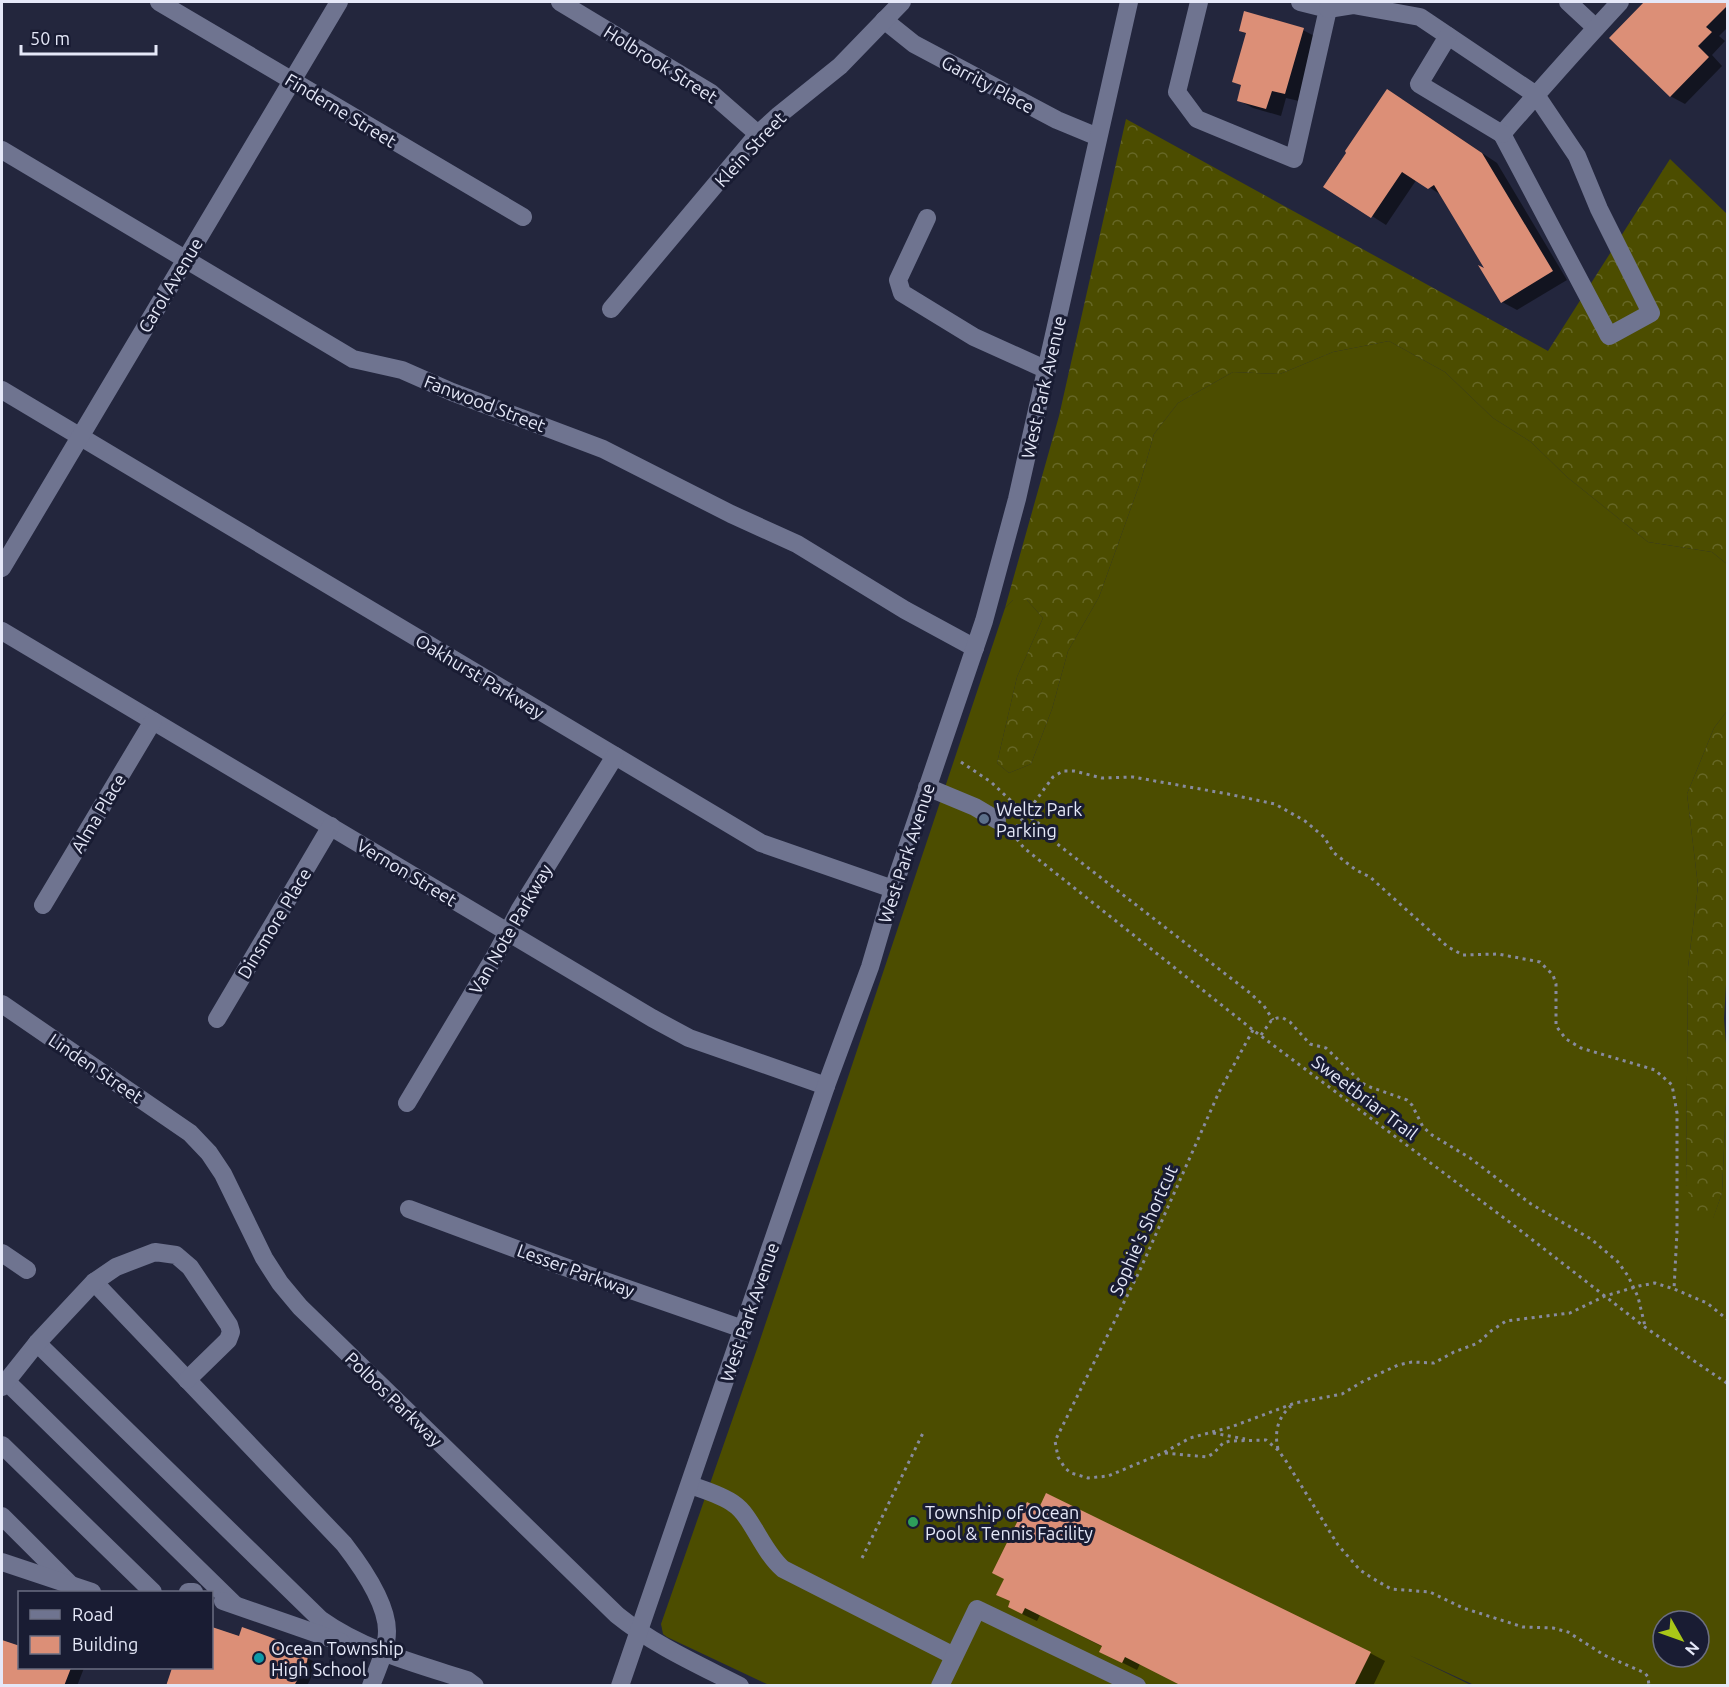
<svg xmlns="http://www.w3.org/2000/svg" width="1729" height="1687" viewBox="0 0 1729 1687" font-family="Ubuntu,sans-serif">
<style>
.grass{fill:#4c4d00;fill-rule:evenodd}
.forest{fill:url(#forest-crowns)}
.shadow{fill:#0007}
.building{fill:#dc8f77}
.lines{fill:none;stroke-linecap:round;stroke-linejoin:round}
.path{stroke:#888b9e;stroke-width:3;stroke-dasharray:3 4.5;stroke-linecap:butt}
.minor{stroke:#6f7490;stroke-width:18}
.service-dot{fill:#5c6f8a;stroke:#191c33;stroke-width:2}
.leisure-dot{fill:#2e9e5b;stroke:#191c33;stroke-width:2}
.culture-dot{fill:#0f9aa8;stroke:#191c33;stroke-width:2}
.labels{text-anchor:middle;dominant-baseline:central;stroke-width:6;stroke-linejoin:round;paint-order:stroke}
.street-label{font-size:18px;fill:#e5e8f8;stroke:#191c33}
.poi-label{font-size:18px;fill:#e5e8f8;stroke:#191c33;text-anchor:start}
</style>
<defs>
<pattern id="forest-crowns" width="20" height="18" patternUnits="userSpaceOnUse" patternTransform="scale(1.5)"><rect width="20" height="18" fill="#4c4d00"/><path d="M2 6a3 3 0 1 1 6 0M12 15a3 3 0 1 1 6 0" fill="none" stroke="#666726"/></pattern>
</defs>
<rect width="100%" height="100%" fill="#23263d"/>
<path class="grass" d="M1389,341L1445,372L1493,418L1531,442L1567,477L1648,542L1712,552L1727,564V711L1714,728L1687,794L1698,886L1688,967L1686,1185L1713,1218L1722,1193L1727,1081V1685H1474L1409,1655L1471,1685H769L667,1637L663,1634L661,1624L757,1349L1005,608L1013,600H1027L1043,618L1017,677L997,763L1009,773L1031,764L1052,709L1068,651L1099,597L1141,480L1154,434L1178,403L1233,372L1280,374L1333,352ZM1663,1621H1699V1657H1663Z"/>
<g class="forest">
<polygon points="1126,119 1548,351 1670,159 1727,214 1727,564 1712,552 1648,542 1567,477 1531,442 1493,418 1445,372 1389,341 1333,352 1280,374 1233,372 1178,403 1154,434 1141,480 1099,597 1068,651 1052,709 1031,764 1009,773 997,763 1017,677 1043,618 1027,600 1013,600 1005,608 1059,416"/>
<polygon points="1727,711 1728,950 1724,1019 1727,1056 1727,1081 1722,1193 1713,1219 1695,1213 1686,1185 1688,967 1698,886 1687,794 1714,728"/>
</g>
<g class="shadow">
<polygon points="1646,2 1728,2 1728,27 1719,36 1725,41 1712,55 1722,66 1685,104 1670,96 1611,38"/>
<polygon points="1303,30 1318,38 1299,101 1286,98 1281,116 1253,108 1238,100 1242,86 1233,81 1247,34 1240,31"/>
<polygon points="1402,99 1497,163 1567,280 1517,310 1502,302 1488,272 1441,195 1417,179 1386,225 1325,186"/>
<polygon points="1012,1602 1370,1653 1385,1661 1373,1686 1183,1686 1140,1664 1137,1670 1115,1659 1103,1647 1040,1615 1037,1621 1024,1615 1010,1606"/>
<polygon points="212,1628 240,1638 243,1629 281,1642 291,1648 290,1651 318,1663 307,1686 168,1686 174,1668 212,1668"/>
<polygon points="2,1641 20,1647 20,1668 84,1668 77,1686 2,1686"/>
</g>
<g class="building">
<polygon points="1644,2 1728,2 1728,5 1706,27 1712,32 1698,46 1709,57 1670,97 1609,38"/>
<polygon points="1244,11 1304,28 1285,94 1272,91 1266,109 1237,101 1241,85 1232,82 1246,33 1239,31"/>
<polygon points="1387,89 1482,153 1553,271 1501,303 1478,265 1484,268 1434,185 1428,189 1402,172 1371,218 1323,187 1346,153 1345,151"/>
<polygon points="1046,1493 1371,1652 1354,1686 1182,1686 1125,1657 1122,1663 1099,1652 1102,1646 1025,1608 1022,1614 1008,1607 1010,1601 996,1595 1004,1579 992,1573 1027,1502 1039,1508"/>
<polygon points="212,1627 239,1636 242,1627 281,1641 279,1646 308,1656 307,1662 294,1686 166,1686 172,1668 212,1668"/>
<polygon points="2,1640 20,1646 20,1668 71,1668 64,1686 2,1686"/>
</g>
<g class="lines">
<g class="path">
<polyline points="961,762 991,782 1025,814 1041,825 1056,843 1250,993 1264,1006 1273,1020"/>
<polyline points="1012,833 1053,777 1063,771 1074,771 1102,778 1133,777 1228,794 1275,804 1305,821 1324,837 1334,853 1356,870 1370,877 1448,947 1463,955 1498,954 1540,962 1553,975 1556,984 1556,1026 1566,1039 1581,1048 1655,1070 1672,1085 1677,1113 1677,1232 1674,1289"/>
<polyline points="1012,833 1024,848 1253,1030 1512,1224 1646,1328 1728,1384"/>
<polyline points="1253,1030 1219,1092 1140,1270 1055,1441 1058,1457 1065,1468 1071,1473 1088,1478 1108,1476 1163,1453 1190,1438 1231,1427 1295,1403 1342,1394 1362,1382 1398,1365 1412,1362 1434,1363 1454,1352 1478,1343 1491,1331 1506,1321 1570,1313 1605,1296 1639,1286 1655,1283 1674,1289 1707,1303 1728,1320"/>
<polyline points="1261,1035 1271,1021 1277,1018 1283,1018 1290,1022 1310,1044 1326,1048 1362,1083 1370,1087 1407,1100 1412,1105 1423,1127 1432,1135 1470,1158 1531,1204 1591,1239 1618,1262 1628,1276 1638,1297 1645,1326"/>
<polyline points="1213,1433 1245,1439"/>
<path d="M1278,1449C1274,1432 1278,1417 1291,1406"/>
<polyline points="1165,1453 1207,1457 1214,1453 1223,1443 1230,1441 1266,1440 1278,1450 1286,1461 1338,1545 1360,1570 1372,1578 1391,1589 1430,1592 1463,1608 1523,1627 1553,1628 1568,1632 1604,1655 1645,1673 1648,1677 1649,1686"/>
<polyline points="862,1558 923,1433"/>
</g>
<g class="minor">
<polyline points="159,2 523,217"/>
<polyline points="560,2 711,93 758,134"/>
<polyline points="1199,2 1177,92 1197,119 1294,159 1328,9 1300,2"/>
<polyline points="1568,2 1596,28"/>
<path d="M1328,9L1353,5L1420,17L1536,95L1577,156L1599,209L1651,313L1609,336L1502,134C1541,89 1580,45 1620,2"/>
<polyline points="884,20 914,44 1057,120 1098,137"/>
<polyline points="1448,36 1419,84 1502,134"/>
<polyline points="2,150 353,359 402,370 452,392 603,449 731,514 797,544 905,610 975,648"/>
<polyline points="927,218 898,280 902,293 974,337 1047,370"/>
<polyline points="611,309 758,134 779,115 840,66 902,2"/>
<polyline points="2,390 761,843 893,889"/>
<polyline points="2,568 339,2"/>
<polyline points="2,631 652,1018 689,1038 826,1086"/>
<polyline points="927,787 975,807 997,820"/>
<polyline points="43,905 153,721"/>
<path d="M2,1004L190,1133L209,1153L223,1174L264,1258L280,1283L300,1307L617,1615C654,1645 697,1664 740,1686"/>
<polyline points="217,1019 331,826"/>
<polyline points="407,1103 495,956 520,909 615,756"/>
<polyline points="409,1209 562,1266 743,1329"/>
<polyline points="2,1253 27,1270"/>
<path d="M94,1282L344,1544C361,1566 387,1603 387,1631C387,1650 377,1669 371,1686"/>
<path d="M37,1343L320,1619C363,1650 417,1664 467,1680L475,1686"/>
<polyline points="6,1381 234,1604"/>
<polyline points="2,1387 37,1343 94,1282 116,1267 155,1252 176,1255 190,1267 229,1325 231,1332 228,1340 187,1380"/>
<polyline points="2,1445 153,1592"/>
<path d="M690,1485C704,1490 722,1495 734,1504C752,1516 762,1551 783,1569L954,1656"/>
<polyline points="2,1516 72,1586"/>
<polyline points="2,1562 92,1592"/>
<polyline points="188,1592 194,1592"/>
<polyline points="223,1601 341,1642"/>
<polyline points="620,1686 826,1086 870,967 893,889 984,621 1017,499 1129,2"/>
<polyline points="940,1686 977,1609 1137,1686"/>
</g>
</g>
<circle class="service-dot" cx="984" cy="819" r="6"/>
<circle class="leisure-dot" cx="913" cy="1522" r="6"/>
<circle class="culture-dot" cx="259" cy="1658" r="6"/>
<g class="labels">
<g class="street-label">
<text transform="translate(661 64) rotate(32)">Holbrook Street</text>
<text transform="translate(988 84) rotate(28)">Garrity Place</text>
<text transform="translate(341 110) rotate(31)">Finderne Street</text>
<text transform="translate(750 149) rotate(-47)">Klein Street</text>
<text transform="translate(170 285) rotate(-59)">Carol Avenue</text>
<text transform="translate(1043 387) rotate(-77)">West Park Avenue</text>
<text transform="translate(485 403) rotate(21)">Fanwood Street</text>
<text transform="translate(480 676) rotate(31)">Oakhurst Parkway</text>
<text transform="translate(98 813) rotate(-59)">Alma Place</text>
<text transform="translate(906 853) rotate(-72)">West Park Avenue</text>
<text transform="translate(407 872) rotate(31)">Vernon Street</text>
<text transform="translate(274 923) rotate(-59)">Dinsmore Place</text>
<text transform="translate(510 929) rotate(-60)">Van Note Parkway</text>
<text transform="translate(96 1068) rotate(34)">Linden Street</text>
<text transform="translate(1365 1097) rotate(37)">Sweetbriar Trail</text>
<text transform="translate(1143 1230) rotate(-66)">Sophie's Shortcut</text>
<text transform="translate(576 1270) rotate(20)">Lesser Parkway</text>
<text transform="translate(749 1312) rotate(-71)">West Park Avenue</text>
<text transform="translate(394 1399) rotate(44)">Polbos Parkway</text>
</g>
<g class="poi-label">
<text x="996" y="809">Weltz Park<tspan x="996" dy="21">Parking</tspan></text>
<text x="925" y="1512">Township of Ocean<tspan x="925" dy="21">Pool &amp; Tennis Facility</tspan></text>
<text x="271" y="1648">Ocean Township<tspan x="271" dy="21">High School</tspan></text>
</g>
</g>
<rect width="1729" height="1687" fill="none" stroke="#e5e8f8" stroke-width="6"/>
<rect x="18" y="1591" width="195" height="78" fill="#191c33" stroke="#6b6e82" stroke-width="1.5"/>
<rect x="30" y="1610" width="30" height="9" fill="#6f7490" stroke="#6b6e82" stroke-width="1.5"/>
<text x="72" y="1621" font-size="18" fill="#e5e8f8">Road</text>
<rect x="30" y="1636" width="30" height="18" fill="#dc8f77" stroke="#6b6e82" stroke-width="1.5"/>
<text x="72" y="1651" font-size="18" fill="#e5e8f8">Building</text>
<g transform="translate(1681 1639) rotate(130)"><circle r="28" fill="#191c33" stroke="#6b6e82" stroke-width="1.5"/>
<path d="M0-4.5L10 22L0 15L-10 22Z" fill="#aac718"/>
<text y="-9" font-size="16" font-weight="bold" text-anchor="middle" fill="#e5e8f8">N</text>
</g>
<path d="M21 45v9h135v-9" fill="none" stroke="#e5e8f8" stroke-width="3"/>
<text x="30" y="45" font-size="18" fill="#e5e8f8" stroke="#191c33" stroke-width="4.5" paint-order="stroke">50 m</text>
</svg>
